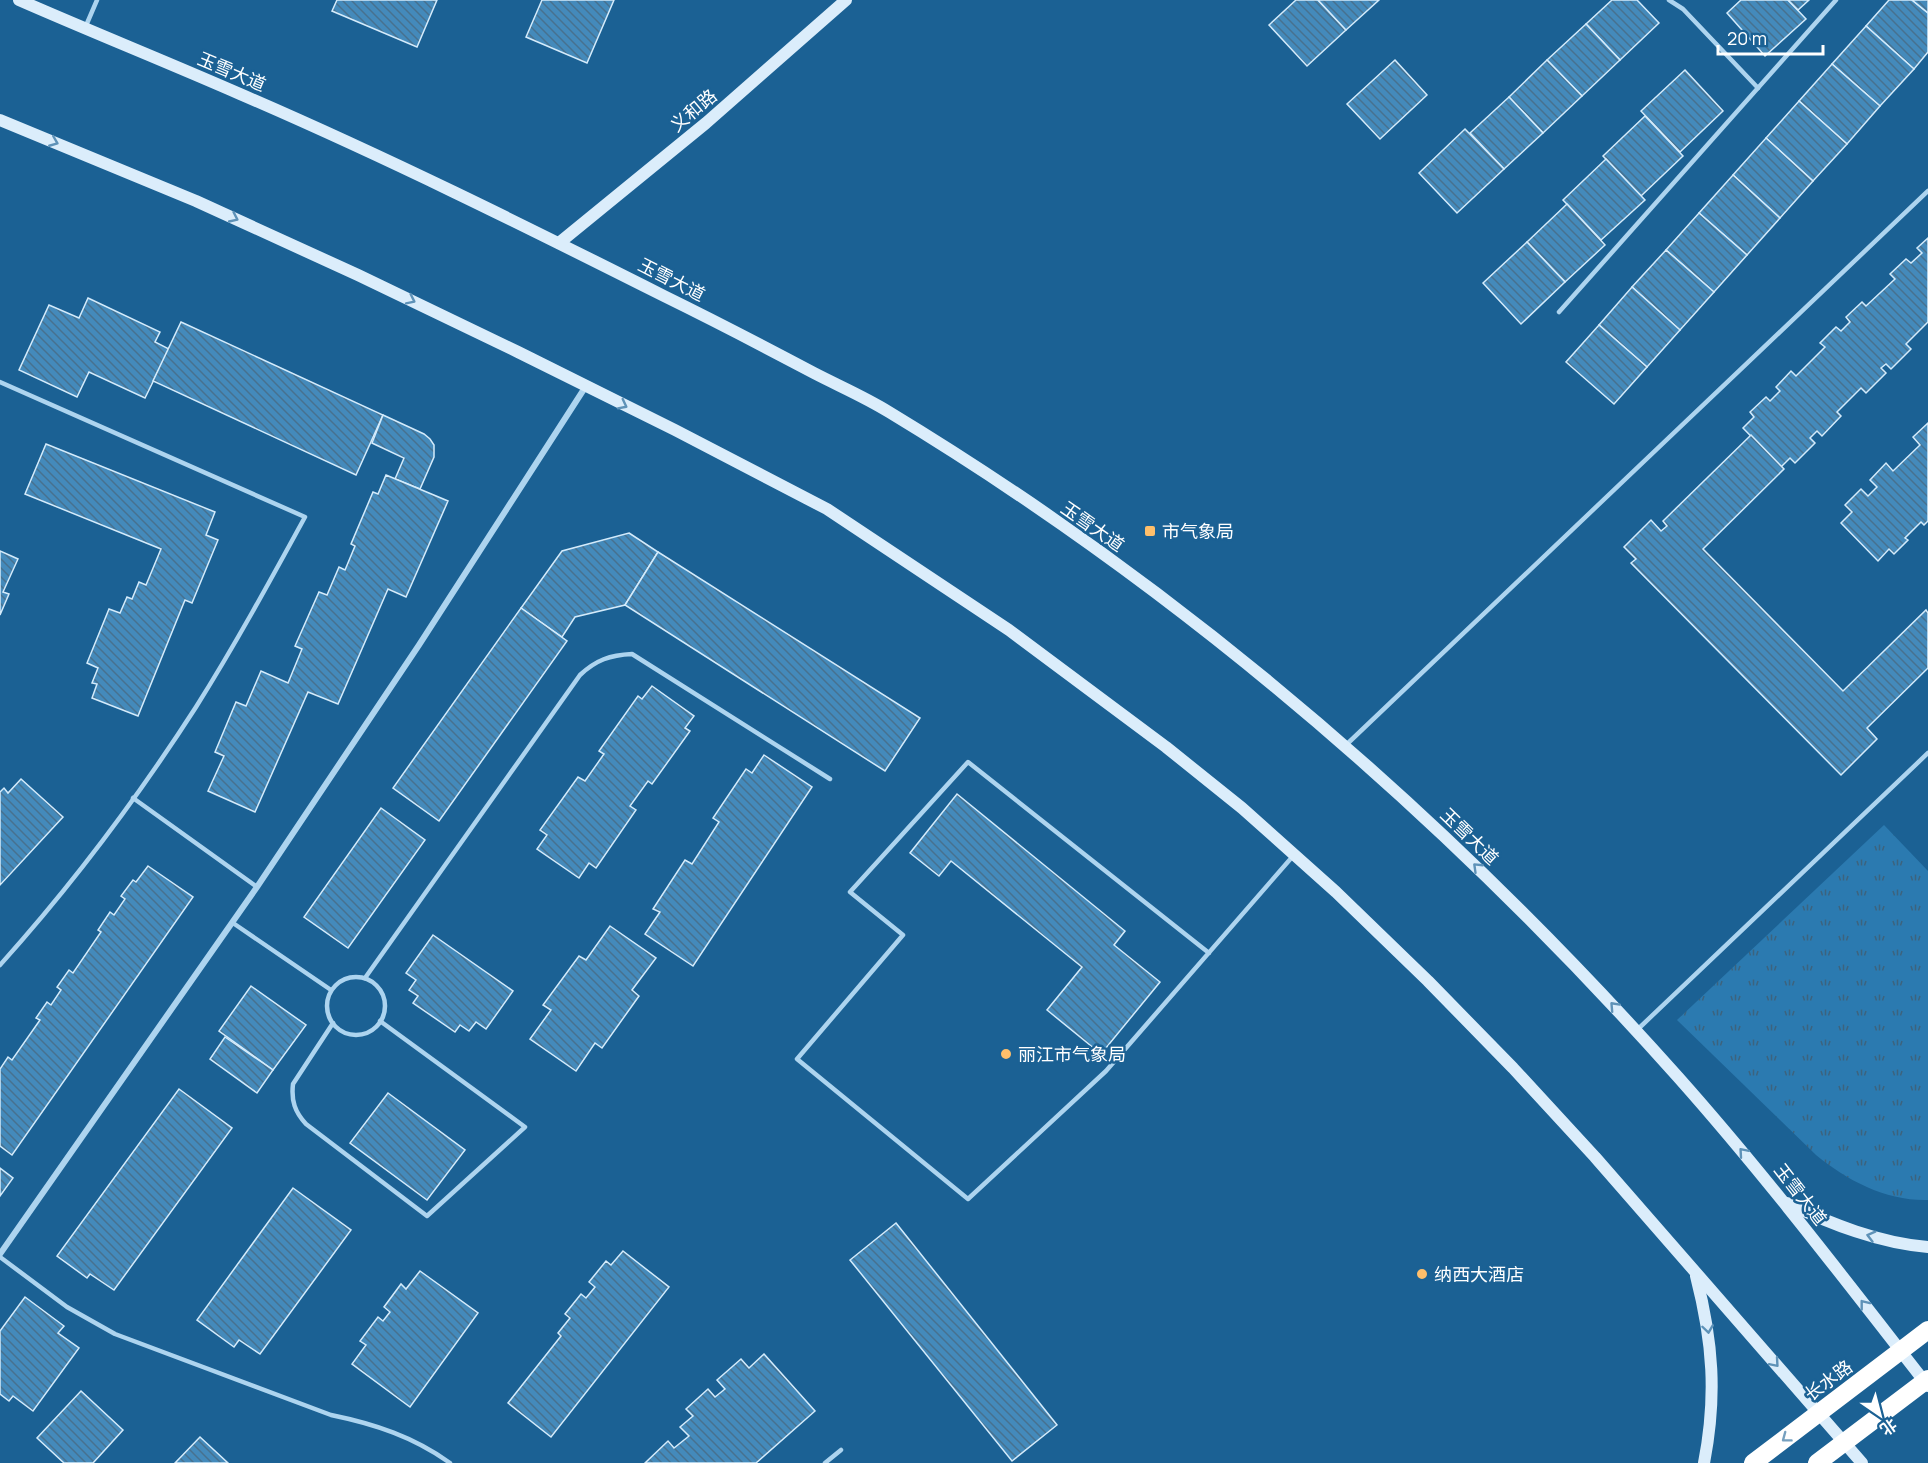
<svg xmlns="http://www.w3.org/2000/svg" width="1928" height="1463" viewBox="0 0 1928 1463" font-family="Manrope,'Noto Sans SC',sans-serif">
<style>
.park{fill:url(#park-tufts)}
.building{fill:url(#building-back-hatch);stroke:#d4ebfb;stroke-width:1.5}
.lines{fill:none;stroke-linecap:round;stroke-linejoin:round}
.lane{stroke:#add4ef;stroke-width:4.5}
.street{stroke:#add4ef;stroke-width:6}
.secondary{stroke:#dbedfb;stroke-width:12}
.highway{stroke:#fff;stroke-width:18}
.oneway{stroke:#5e92b8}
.oneway2{stroke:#76a0bf}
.poi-dot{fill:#ffbf6b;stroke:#1b6194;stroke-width:2}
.labels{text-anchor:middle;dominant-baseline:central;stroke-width:5;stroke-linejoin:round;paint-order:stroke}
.street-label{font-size:18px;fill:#fff;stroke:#1b6194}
.poi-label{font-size:18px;fill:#fff;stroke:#1b6194;text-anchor:start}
</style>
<defs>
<pattern id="park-tufts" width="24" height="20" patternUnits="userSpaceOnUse" patternTransform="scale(1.5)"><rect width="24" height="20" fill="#2b7ab0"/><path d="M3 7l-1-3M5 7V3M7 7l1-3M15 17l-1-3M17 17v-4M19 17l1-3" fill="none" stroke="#3c637e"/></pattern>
<pattern id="building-back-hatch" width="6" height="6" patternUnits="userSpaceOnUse" patternTransform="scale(1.5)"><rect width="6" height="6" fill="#448abb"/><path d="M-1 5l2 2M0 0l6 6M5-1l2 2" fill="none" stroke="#47718f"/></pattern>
</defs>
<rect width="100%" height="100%" fill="#1b6194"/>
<path class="park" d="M1884,825L1928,871V1200C1886,1201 1848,1181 1816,1155L1677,1020Z"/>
<g class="building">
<polygon points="337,0 437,0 417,47 332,11"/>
<polygon points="542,0 614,0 587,63 526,37"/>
<polygon points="1296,0 1318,0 1346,30 1307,66 1269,25"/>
<polygon points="1318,0 1379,0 1346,30"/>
<polygon points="1612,0 1637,0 1659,23 1620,60 1586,24"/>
<polygon points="1741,0 1788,0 1806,19 1765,56 1727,13"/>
<polygon points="1788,0 1809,0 1798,10"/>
<polygon points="1889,0 1912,0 1928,13 1928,52 1914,69 1866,26"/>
<polygon points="1912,0 1928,0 1928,13"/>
<polygon points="1586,24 1620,60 1582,96 1547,60"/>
<polygon points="1866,26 1914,69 1880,106 1832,64"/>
<polygon points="1395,60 1427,95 1380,139 1347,104"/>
<polygon points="1547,60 1582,96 1543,133 1509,97"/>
<polygon points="1832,64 1880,106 1847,144 1799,101"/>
<polygon points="1685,70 1723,111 1680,152 1641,111"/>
<polygon points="1509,97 1543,133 1504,169 1470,133"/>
<polygon points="1799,101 1847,144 1813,181 1766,138"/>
<polygon points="1645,116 1683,156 1641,196 1603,156"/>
<polygon points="1465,129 1504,169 1457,213 1419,173"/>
<polygon points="1766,138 1813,181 1780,218 1733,175"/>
<polygon points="1606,159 1645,200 1601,240 1563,200"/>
<polygon points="1733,175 1780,218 1747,255 1699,213"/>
<polygon points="1567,204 1605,245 1565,282 1527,242"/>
<polygon points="1699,213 1747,255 1714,292 1666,250"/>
<polygon points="1928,238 1928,322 1906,344 1911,349 1891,369 1886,364 1881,368 1886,373 1866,393 1861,388 1837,412 1841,416 1822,436 1817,431 1810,438 1815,443 1795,463 1790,458 1781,467 1743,428 1754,417 1750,412 1766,397 1770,401 1780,391 1776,387 1791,371 1796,376 1825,347 1820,343 1836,327 1841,331 1850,322 1846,317 1862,302 1866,306 1895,279 1890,274 1906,259 1911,263 1922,253 1917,248"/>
<polygon points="1527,242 1565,282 1521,324 1483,283"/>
<polygon points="1666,250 1714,292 1680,330 1632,287"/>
<polygon points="1632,287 1680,330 1647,367 1599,325"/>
<polygon points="88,298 160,332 155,342 169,349 145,398 89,372 77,397 19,370 49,305 79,318"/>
<polygon points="181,322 383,415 356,475 153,381"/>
<polygon points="1599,325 1647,367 1614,404 1566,362"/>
<polygon points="383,415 424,434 430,439 434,445 434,457 420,489 395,479 404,458 372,443"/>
<polygon points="1928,423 1928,521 1924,525 1921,522 1905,538 1908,540 1894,554 1889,549 1878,561 1841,523 1852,512 1845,505 1861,489 1868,496 1877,487 1870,480 1886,463 1893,471 1920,445 1913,437"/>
<polygon points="1751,435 1784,469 1703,549 1843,691 1926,610 1928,613 1928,668 1867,728 1877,739 1841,775 1631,563 1636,559 1624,547 1651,520 1661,531 1667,526 1663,521"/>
<polygon points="46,444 215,512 206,535 218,540 192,603 185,600 138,716 92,698 97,684 92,683 98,668 87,663 109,609 120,613 127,597 132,599 139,582 146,585 161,549 25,494"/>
<polygon points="386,475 448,501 406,597 388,589 338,704 308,692 255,812 208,791 224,756 215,752 236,702 246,706 261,671 288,683 302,649 295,646 319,592 327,595 339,567 345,570 355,546 351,544 373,492 378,494"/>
<polygon points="629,533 658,552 625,605 575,617 562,637 521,608 562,551"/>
<polygon points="0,551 18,559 3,592 9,594 0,615"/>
<polygon points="658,552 920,718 885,771 625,605"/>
<polygon points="521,608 567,641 439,821 393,788"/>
<polygon points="652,686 694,716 685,728 690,731 652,784 648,781 630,806 636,810 596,868 589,863 579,878 537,849 547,835 540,830 578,777 585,781 604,754 599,751 638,696 642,699"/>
<polygon points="764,755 812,787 693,966 645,934 660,912 653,909 685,860 692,864 719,822 713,818 746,769 752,773"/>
<polygon points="21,779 63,817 0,885 0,792 4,788 8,793"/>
<polygon points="957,794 1125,931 1114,945 1160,982 1101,1054 1047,1010 1082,967 951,861 939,876 910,853"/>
<polygon points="381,808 425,840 348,948 304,917"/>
<polygon points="148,866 193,897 12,1155 0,1146 0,1069 8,1057 12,1060 40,1020 36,1018 47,1002 51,1005 61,990 57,987 69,970 73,973 101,932 98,930 110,912 114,915 125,899 121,896 133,880 136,882"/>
<polygon points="610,926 656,958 632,990 639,996 602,1048 595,1043 576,1071 530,1039 551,1010 543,1005 579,956 586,960"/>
<polygon points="433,935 513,991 486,1029 476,1022 469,1031 460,1025 455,1032 413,1003 418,996 409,990 416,980 406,973"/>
<polygon points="251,986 306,1025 273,1070 219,1031"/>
<polygon points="225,1037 273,1070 257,1093 210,1059"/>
<polygon points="179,1089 232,1128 114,1290 90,1274 87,1278 57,1256"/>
<polygon points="388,1093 465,1150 427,1200 350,1143"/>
<polygon points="0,1168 13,1178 0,1196"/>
<polygon points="293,1188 351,1230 260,1354 239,1340 234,1347 197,1320"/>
<polygon points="896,1223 1057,1425 1012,1461 850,1260"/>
<polygon points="623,1251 669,1287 551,1437 508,1403 561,1336 558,1333 570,1318 565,1314 581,1294 586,1298 595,1287 589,1282 606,1261 611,1265"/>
<polygon points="420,1271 478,1313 410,1407 352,1364 366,1345 360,1341 378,1317 383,1321 390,1312 384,1307 401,1284 406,1289"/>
<polygon points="25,1297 64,1326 58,1333 79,1348 33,1411 13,1396 9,1401 0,1394 0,1331"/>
<polygon points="764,1354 815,1411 756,1463 645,1463 668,1441 674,1448 689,1436 680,1427 693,1416 686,1409 708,1389 715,1397 725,1389 717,1380 741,1359 749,1368"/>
<polygon points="81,1391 123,1430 93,1463 64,1463 37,1438"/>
<polygon points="200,1437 228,1463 175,1463"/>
</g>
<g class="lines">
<g class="lane">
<polyline points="1669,0 1683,9 1758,88"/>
<polyline points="85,28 97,0"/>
<polyline points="1559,312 1836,0"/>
<path d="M0,382L305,517C270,581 235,645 196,707C138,797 72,885 0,965"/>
<polyline points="1346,745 1928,191"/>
<polyline points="133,798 257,887"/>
<polyline points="233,923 331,990"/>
<polyline points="1209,953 968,762 850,892 903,935 797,1059 968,1199 1106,1071 1293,856"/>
<circle cx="356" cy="1006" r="29"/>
<path d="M365,978L580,675C596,660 610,655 632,654L830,779"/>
<path d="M333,1023L293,1084C291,1101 295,1112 306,1124L427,1216L525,1127L380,1021"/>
<polyline points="1637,1030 1928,753"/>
<path d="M0,1257L67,1307L115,1334L331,1415C375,1424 414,1437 450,1463"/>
<polyline points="825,1463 841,1450"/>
</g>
<polyline class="street" points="0,1254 257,887 419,645 586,386"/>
<g class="secondary">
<path d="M19,0C92,32 167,62 240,94C384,156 525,226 664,296C715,321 765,347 814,373C839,386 865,397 889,412C1185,591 1448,819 1678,1077C1766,1176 1846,1281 1928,1386"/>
<polyline points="0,120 196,201 358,275 518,352 675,430 827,509 1009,630 1166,747 1242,808 1336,892 1428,981 1513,1068 1595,1157 1862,1463"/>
<polyline points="559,243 706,123 846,0"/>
<path d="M1787,1203C1831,1224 1879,1243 1928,1247"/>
<path d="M1696,1276C1713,1342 1717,1396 1704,1463"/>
</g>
<g class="highway">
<polyline points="1753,1463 1928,1330"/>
<polyline points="1817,1463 1928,1379"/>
</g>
</g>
<defs><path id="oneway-chevron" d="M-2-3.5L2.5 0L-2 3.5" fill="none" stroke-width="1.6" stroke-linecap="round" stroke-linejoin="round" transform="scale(1.5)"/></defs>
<g class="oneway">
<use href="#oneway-chevron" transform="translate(54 142) rotate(22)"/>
<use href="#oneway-chevron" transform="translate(234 218) rotate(25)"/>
<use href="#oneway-chevron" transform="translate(411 300) rotate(26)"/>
<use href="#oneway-chevron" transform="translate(623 405) rotate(27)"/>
<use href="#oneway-chevron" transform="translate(1477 867) rotate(-136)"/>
<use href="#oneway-chevron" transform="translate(1614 1006) rotate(-133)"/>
<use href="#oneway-chevron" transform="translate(1743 1152) rotate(-131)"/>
<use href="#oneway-chevron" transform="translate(1871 1236) rotate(-165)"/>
<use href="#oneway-chevron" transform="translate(1864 1304) rotate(-128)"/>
<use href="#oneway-chevron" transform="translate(1708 1329) rotate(82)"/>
<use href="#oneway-chevron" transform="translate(1775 1363) rotate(49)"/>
</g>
<use class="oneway2" href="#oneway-chevron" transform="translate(1786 1438) rotate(143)"/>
<g class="poi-dot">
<rect x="1144" y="525" width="12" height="12" rx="3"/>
<circle cx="1006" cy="1054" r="6"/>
<circle cx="1422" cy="1274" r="6"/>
</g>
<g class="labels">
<g class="street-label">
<text transform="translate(232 71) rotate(23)">玉雪大道</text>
<text transform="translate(693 110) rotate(-40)">义和路</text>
<text transform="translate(672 279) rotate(27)">玉雪大道</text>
<text transform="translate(1093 526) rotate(35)">玉雪大道</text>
<text transform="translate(1470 836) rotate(44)">玉雪大道</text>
<text transform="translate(1801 1194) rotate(52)">玉雪大道</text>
<text transform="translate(1828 1380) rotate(-37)">长水路</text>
</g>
<g class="poi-label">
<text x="1162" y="531">市气象局</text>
<text x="1018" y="1054">丽江市气象局</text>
<text x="1434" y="1274">纳西大酒店</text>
</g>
</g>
<g transform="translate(1880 1415) rotate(145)" stroke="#1b6194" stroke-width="4.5" paint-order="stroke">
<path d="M0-4.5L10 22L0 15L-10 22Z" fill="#ffffff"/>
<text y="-9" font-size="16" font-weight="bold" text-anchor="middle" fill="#ffffff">北</text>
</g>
<path d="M1718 45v9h105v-9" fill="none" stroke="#ffffff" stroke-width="3"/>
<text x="1727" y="45" font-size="18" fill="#ffffff" stroke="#1b6194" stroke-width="4.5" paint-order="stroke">20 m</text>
</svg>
